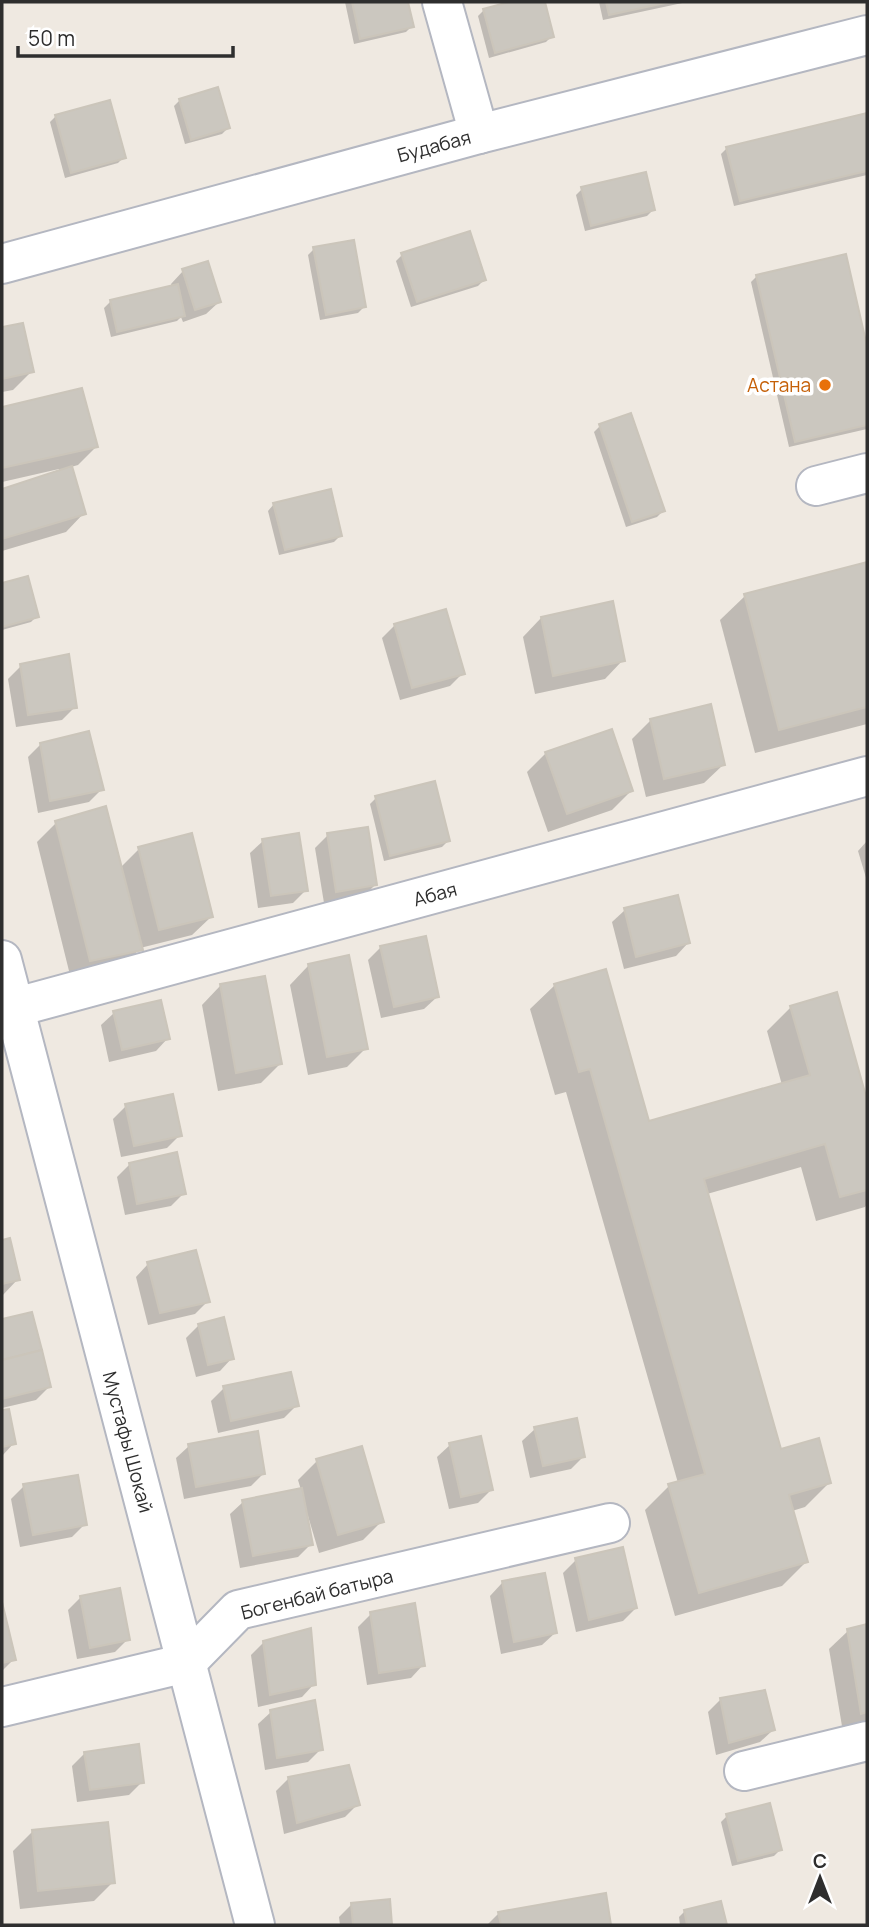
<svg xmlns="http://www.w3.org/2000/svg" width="869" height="1927" viewBox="0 0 869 1927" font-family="Manrope,sans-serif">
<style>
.shadow{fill:#0003}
.building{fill:#cbc7bf;stroke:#cbc5ba;stroke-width:2}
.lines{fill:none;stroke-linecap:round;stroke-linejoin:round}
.minor-casing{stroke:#b4b7c1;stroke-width:42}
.minor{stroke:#fff;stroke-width:38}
.food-dot{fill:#e8710a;stroke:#fff;stroke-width:2.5}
.labels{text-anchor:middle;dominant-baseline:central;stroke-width:7;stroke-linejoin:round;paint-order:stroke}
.street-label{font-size:19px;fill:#2e2e2e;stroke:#fff}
.food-label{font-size:19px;fill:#c56008;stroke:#fff;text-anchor:end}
</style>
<rect width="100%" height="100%" fill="#efe9e1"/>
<g class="shadow">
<polygon points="345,2 407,2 412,26 406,32 354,44"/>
<polygon points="516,2 543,2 552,36 546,42 489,58 478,16 484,10"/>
<polygon points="599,2 687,2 603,20"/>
<polygon points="180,100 228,128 222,134 185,144 174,106"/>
<polygon points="867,115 867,175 734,206 721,154 727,148"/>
<polygon points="56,116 124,157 118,163 65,178 50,122"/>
<polygon points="582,189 653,210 647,216 585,231 576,195"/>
<polygon points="314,249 364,307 358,313 320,320 308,255"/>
<polygon points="402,255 484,280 478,286 411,307 396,261"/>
<polygon points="845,256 867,353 867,429 789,447 751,282 757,276"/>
<polygon points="183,271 219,302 206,314 183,322 181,317 177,321 111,337 104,308 110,302 172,288 171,284"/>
<polygon points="22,325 32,371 13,390 2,392 2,329"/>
<polygon points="80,390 97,446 78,465 71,467 84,513 66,532 2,551 2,490 59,472 59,469 2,482 2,409"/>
<polygon points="600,426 663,511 657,517 626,527 594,432"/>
<polygon points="274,504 340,536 334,542 279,555 268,511"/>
<polygon points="867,564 867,724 755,753 720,620 745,596"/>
<polygon points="27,578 37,616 31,622 2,630 2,585"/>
<polygon points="541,618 623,660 605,679 535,694 523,637"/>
<polygon points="395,625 463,673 450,686 400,700 382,638"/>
<polygon points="21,666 75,707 62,720 16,727 8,679"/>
<polygon points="651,720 723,765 704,783 646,797 632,739"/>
<polygon points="41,744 102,789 89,802 38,813 28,757"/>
<polygon points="546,753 631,791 612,810 548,832 527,772"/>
<polygon points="376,798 448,841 442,847 384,861 370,804"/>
<polygon points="56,823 120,868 139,849 211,917 192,935 140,948 122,968 71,979 37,842"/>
<polygon points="328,835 375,885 362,898 324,903 315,848"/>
<polygon points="263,841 306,890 293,903 258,908 250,853"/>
<polygon points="867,841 867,881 858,851"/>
<polygon points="625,910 688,943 676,956 624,969 612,922"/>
<polygon points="381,947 437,997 424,1009 381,1018 368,960"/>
<polygon points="308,966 366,1048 347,1067 308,1075 290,985"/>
<polygon points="555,985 648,1123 782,1085 767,1031 791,1007 835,995 867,1106 867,1204 865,1207 816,1221 801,1167 707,1194 780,1451 829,1483 805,1507 792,1511 806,1562 782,1586 675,1616 645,1510 669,1486 678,1483 566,1092 555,1095 530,1009"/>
<polygon points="220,986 280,1064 261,1083 218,1091 202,1005"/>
<polygon points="114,1013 168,1038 156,1051 109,1062 101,1025"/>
<polygon points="126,1106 180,1135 167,1148 121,1157 113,1119"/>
<polygon points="130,1164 184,1193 171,1206 125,1215 117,1177"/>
<polygon points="9,1240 18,1279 2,1296 2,1242"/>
<polygon points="148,1264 208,1301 195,1314 148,1325 136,1277"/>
<polygon points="31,1314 49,1387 36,1400 2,1408 2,1321"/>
<polygon points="199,1325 232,1358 220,1371 196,1377 186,1338"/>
<polygon points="224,1388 297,1405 284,1418 218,1433 211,1401"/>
<polygon points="8,1411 14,1443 2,1456 2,1412"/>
<polygon points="535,1429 583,1457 571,1469 530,1478 522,1441"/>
<polygon points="450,1445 491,1490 478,1503 449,1509 437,1457"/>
<polygon points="189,1446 264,1473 251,1486 184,1499 176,1458"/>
<polygon points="317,1461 382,1521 363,1540 319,1553 308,1516 306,1516 311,1544 298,1557 240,1568 230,1514 243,1502 301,1490 298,1480"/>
<polygon points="24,1486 85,1524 72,1537 20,1547 11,1499"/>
<polygon points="576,1560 636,1608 623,1621 576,1632 563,1573"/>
<polygon points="543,1575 555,1633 542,1645 501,1654 490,1596 502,1583"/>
<polygon points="81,1597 128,1639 115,1652 77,1659 68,1610"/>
<polygon points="2,1606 14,1659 2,1671"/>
<polygon points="371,1614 423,1665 411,1678 367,1685 358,1627"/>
<polygon points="867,1626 867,1725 843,1732 829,1649 848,1631"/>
<polygon points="264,1642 314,1684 302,1697 258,1707 251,1655"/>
<polygon points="720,1700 773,1730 760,1742 716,1755 708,1712"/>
<polygon points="271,1712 321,1749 308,1762 265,1770 258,1724"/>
<polygon points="85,1753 142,1782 129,1795 77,1802 72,1766"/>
<polygon points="288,1779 358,1804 345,1817 284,1834 276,1791"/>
<polygon points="727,1816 780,1850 774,1856 732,1866 721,1822"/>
<polygon points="32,1832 113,1882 94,1901 20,1909 13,1851"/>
<polygon points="604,1895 609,1925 487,1925 499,1913"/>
<polygon points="388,1901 390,1925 340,1925 339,1917 352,1904"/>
<polygon points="720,1903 725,1925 680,1925 679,1917 685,1911"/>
</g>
<g class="building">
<polygon points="352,2 408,2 414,27 360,39"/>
<polygon points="509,2 545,2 554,37 495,53 483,9"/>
<polygon points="606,2 670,2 609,15"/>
<polygon points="218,87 230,128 191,140 179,99"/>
<polygon points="110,100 126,158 71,173 55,115"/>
<polygon points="867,113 867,171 740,201 726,147"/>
<polygon points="646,172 655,210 591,226 581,187"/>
<polygon points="470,231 486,280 417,302 401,253"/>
<polygon points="354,240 366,307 326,315 313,247"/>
<polygon points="846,254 867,346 867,425 795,442 756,275"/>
<polygon points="208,261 221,302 195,310 182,269"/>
<polygon points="178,284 185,316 117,332 110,300"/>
<polygon points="23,323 34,372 2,379 2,327"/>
<polygon points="82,388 98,447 2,468 2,407"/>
<polygon points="631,413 665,511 632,522 599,424"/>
<polygon points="72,466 86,514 2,539 2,489"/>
<polygon points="331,489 342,536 285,550 273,503"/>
<polygon points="867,562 867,707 779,730 744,594"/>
<polygon points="28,576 39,617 2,627 2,583"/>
<polygon points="613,601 625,661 553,676 541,617"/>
<polygon points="446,609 465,674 412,688 394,624"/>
<polygon points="69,654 77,708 28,715 20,664"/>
<polygon points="711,704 725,765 664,779 650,719"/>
<polygon points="612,729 633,791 567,814 545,752"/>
<polygon points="89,731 104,790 50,801 40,743"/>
<polygon points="435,781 450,841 390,856 375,796"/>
<polygon points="106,806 143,950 90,961 55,821"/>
<polygon points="368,827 377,885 336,892 327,833"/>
<polygon points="192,833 213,917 159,930 138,847"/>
<polygon points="299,833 308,891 271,896 262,839"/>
<polygon points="678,895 690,943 636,957 624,908"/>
<polygon points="426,936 439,997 394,1007 380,946"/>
<polygon points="349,955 368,1049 327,1057 308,964"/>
<polygon points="606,969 649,1121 810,1075 790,1006 837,992 867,1100 867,1190 840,1197 825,1144 704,1179 781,1449 819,1438 831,1483 789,1495 808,1562 699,1593 668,1484 705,1474 590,1069 579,1072 554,984"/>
<polygon points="265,976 282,1064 236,1073 220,984"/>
<polygon points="161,1000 170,1039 122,1050 113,1011"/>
<polygon points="173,1094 182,1136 134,1146 125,1104"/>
<polygon points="177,1152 186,1194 137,1204 129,1163"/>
<polygon points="10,1238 20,1280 2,1284 2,1240"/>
<polygon points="196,1250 210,1302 160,1313 147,1262"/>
<polygon points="32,1312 42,1350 2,1360 2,1319"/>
<polygon points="224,1317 234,1359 208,1365 198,1324"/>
<polygon points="42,1350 51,1387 2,1399 2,1360"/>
<polygon points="291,1372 299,1406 231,1421 223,1386"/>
<polygon points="9,1409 16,1444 2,1447 2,1410"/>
<polygon points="577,1418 585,1457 543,1466 534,1427"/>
<polygon points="258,1431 265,1474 196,1487 188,1444"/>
<polygon points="481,1436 493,1490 461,1497 449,1443"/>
<polygon points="362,1446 384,1522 338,1535 316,1459"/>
<polygon points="78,1475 87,1525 33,1535 23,1484"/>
<polygon points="302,1488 313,1545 253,1556 242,1500"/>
<polygon points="623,1547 637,1608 589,1620 575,1558"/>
<polygon points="545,1573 557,1633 514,1642 502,1581"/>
<polygon points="120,1588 130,1640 90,1648 80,1596"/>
<polygon points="2,1602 16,1660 2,1663"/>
<polygon points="415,1603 425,1666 379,1673 370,1612"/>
<polygon points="867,1624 867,1712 861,1714 847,1629"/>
<polygon points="311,1628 316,1685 270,1695 263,1641"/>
<polygon points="765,1690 775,1730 729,1743 720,1698"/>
<polygon points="315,1700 323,1750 277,1758 270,1710"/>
<polygon points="139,1744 144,1783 90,1790 84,1752"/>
<polygon points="349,1765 360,1805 297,1823 288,1777"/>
<polygon points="770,1803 782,1850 738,1861 726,1814"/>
<polygon points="108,1822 115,1883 38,1891 32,1830"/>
<polygon points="606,1893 611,1925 501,1925 498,1912"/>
<polygon points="390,1899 392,1925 353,1925 351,1903"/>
<polygon points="721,1901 727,1925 687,1925 684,1910"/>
</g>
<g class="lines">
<g class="minor-casing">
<g id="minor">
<polyline points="442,2 479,134"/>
<polyline points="2,264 479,134 867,35"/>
<polyline points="816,486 867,473"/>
<polyline points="2,960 255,1925"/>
<polyline points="2,1011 867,776"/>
<polyline points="2,1707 186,1663 238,1610 610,1523"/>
<polyline points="744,1771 867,1741"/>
</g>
</g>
<use href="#minor" class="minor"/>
</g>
<circle class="food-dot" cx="825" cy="385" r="7"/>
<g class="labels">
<g class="street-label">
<text transform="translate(434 146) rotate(-15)">Будабая</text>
<text transform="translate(435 894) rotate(-15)">Абая</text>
<text transform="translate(128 1442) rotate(75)">Мустафы Шокай</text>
<text transform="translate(317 1594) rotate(-14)">Богенбай батыра</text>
</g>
<g class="food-label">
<text x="811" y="385">Астана</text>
</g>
</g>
<rect width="869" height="1927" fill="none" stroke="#2e2e2e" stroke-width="7"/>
<g transform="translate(820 1878)" stroke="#ffffff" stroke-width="5" paint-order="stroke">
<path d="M0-5L12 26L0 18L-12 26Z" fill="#2e2e2e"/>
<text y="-10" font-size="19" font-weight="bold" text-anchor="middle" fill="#2e2e2e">С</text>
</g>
<path d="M18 46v10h215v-10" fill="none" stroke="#2e2e2e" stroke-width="3.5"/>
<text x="28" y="46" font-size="21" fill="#2e2e2e" stroke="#ffffff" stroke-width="5" paint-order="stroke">50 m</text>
</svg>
